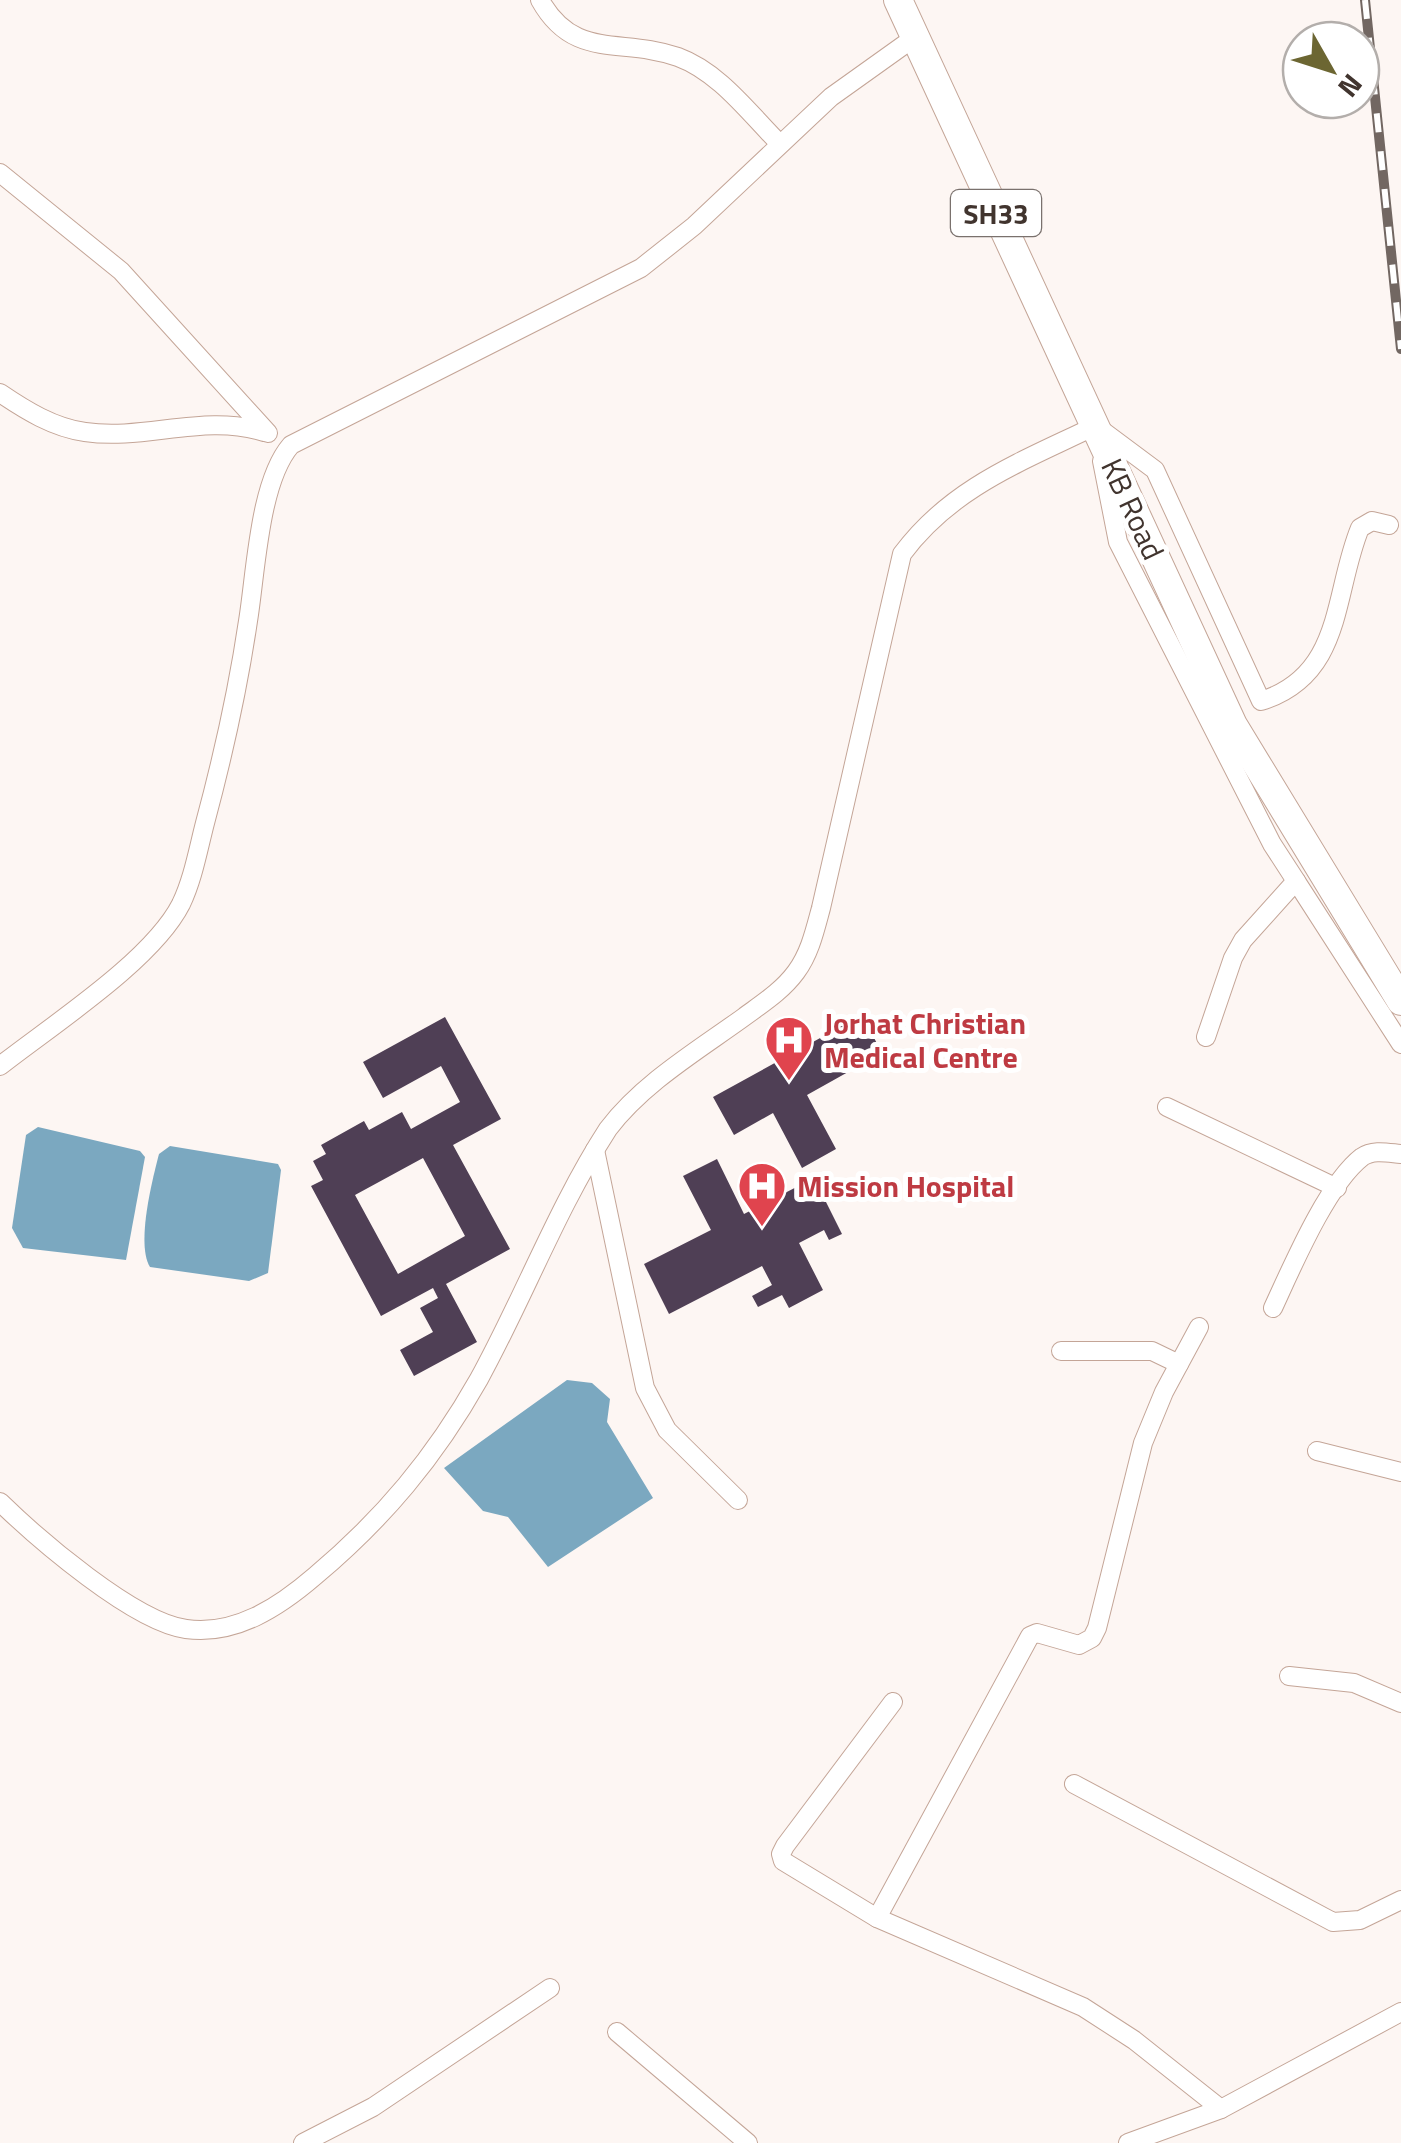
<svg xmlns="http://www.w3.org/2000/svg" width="1401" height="2143" viewBox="0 0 1401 2143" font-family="'Titillium Web',sans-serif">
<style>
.water{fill:#7ba8c0}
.building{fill:#4f3f55;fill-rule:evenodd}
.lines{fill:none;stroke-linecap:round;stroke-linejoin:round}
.minor-casing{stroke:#c4a597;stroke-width:20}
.primary-casing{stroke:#c4a597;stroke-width:30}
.minor{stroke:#fff;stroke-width:18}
.primary{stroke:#fff;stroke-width:28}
.rail-casing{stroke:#726762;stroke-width:10}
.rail{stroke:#fff;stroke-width:6;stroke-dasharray:19;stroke-linecap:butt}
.labels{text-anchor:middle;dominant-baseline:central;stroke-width:10;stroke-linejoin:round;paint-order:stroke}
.shield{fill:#fff;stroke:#7a716d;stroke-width:2.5}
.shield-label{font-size:28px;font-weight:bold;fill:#41342e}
.street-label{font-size:30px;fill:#41342e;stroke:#fff}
.health-label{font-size:30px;font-weight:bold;fill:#be3a42;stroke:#fff;text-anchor:start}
</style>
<rect width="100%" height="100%" fill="#fdf6f3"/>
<g class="water">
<polygon points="38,1127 140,1151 145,1157 126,1260 23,1248 12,1228 26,1135"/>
<path d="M170,1146L278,1164L281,1170L268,1273L249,1281L150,1267C136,1244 152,1181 159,1154Z"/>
<polygon points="567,1380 592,1383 610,1399 607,1422 653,1498 548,1567 508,1517 483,1511 444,1468"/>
</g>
<g class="building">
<polygon points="862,1015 882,1053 807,1095 836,1149 802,1168 773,1113 734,1135 713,1097"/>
<path d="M445,1017L501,1119L453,1145L510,1249L446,1284L477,1342L414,1376L400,1350L433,1332L420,1308L438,1298L433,1288L381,1316L311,1186L323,1180L313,1161L326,1154L321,1145L364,1121L369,1130L402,1112L411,1129L460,1102L441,1066L383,1098L363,1062ZM423,1158L465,1236L398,1274L355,1195Z"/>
<polygon points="717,1159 744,1214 814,1178 842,1234 829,1240 824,1230 799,1243 823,1290 789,1308 782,1295 758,1307 752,1296 772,1285 762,1266 669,1314 644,1264 711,1230 683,1176"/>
</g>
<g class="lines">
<g class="minor-casing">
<g id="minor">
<path d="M540,0C574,61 621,37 678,57C719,72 749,113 779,143"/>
<polyline points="0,173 121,271 268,433"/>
<path d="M0,393C25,410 54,428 85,432C145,441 205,413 264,432"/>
<path d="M1100,429L1155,470L1261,701C1344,675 1333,593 1360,528L1372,521L1389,525"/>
<polyline points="1102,461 1118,542 1272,844 1296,881 1243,940 1233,958 1206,1037"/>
<polyline points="1296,881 1401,1044"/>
<path d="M0,1066C52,1025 152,961 181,904C193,879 198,850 205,823C223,756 238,689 248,621C256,572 259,482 291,445L641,268L694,226L831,97L915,37"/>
<polyline points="1167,1107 1337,1188"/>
<polyline points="595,1150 645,1388 667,1430 738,1500"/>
<path d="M1273,1308C1292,1267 1327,1184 1362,1157C1373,1149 1389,1153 1401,1154"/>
<polyline points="1061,1351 1152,1351 1179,1364"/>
<polyline points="1317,1451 1401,1472"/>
<path d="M0,1502C38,1539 134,1622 186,1629C235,1636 279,1607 315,1576C383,1519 435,1457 479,1379C524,1297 557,1208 608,1129C643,1083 697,1051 744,1017C763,1003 782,991 796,972C810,953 815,930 821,908L902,554C952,487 1021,462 1095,426"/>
<polyline points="1289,1676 1354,1683 1401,1703"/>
<polyline points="893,1702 785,1846 781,1854 783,1861 877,1918 1083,2007 1134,2040 1221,2109"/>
<polyline points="1074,1784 1333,1922 1360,1920 1401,1900"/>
<polyline points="877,1918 1030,1636 1037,1633 1079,1645 1092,1638 1097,1628 1143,1443 1164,1392 1199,1327"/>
<polyline points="617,2032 748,2143"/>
<polyline points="303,2143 373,2107 550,1988"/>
<polyline points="1128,2143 1221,2109 1401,2012"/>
</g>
</g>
<g class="primary-casing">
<polyline id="primary" points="898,0 1233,725 1401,1001"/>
</g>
<use href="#minor" class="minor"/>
<use href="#primary" class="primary"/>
<g class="rail-casing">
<polyline id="rail" points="1365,0 1401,349"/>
</g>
<use href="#rail" class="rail"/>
</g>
<defs>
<g id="hospital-pin" transform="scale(2.5)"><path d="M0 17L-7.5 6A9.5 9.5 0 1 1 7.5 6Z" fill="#e0444e" stroke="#fff"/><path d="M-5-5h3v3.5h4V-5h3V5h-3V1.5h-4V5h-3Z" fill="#fff"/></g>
</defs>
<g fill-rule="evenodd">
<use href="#hospital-pin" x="789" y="1040"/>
<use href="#hospital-pin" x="762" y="1186"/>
</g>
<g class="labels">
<rect class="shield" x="951" y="190" width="90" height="46" rx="8"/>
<g class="shield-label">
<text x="996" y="213">SH33</text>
</g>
<g class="street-label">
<text transform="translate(1133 509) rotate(65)">KB Road</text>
</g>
<g class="health-label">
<text x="824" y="1023">Jorhat Christian<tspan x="824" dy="34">Medical Centre</tspan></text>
<text x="797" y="1186">Mission Hospital</text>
</g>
</g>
<g transform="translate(1331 70) rotate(129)"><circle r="48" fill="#ffffff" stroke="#b3aeab" stroke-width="2.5"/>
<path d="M0-8L18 38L0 25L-18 38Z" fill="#6c6632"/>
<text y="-15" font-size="28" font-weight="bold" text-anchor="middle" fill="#41342e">N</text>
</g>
</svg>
